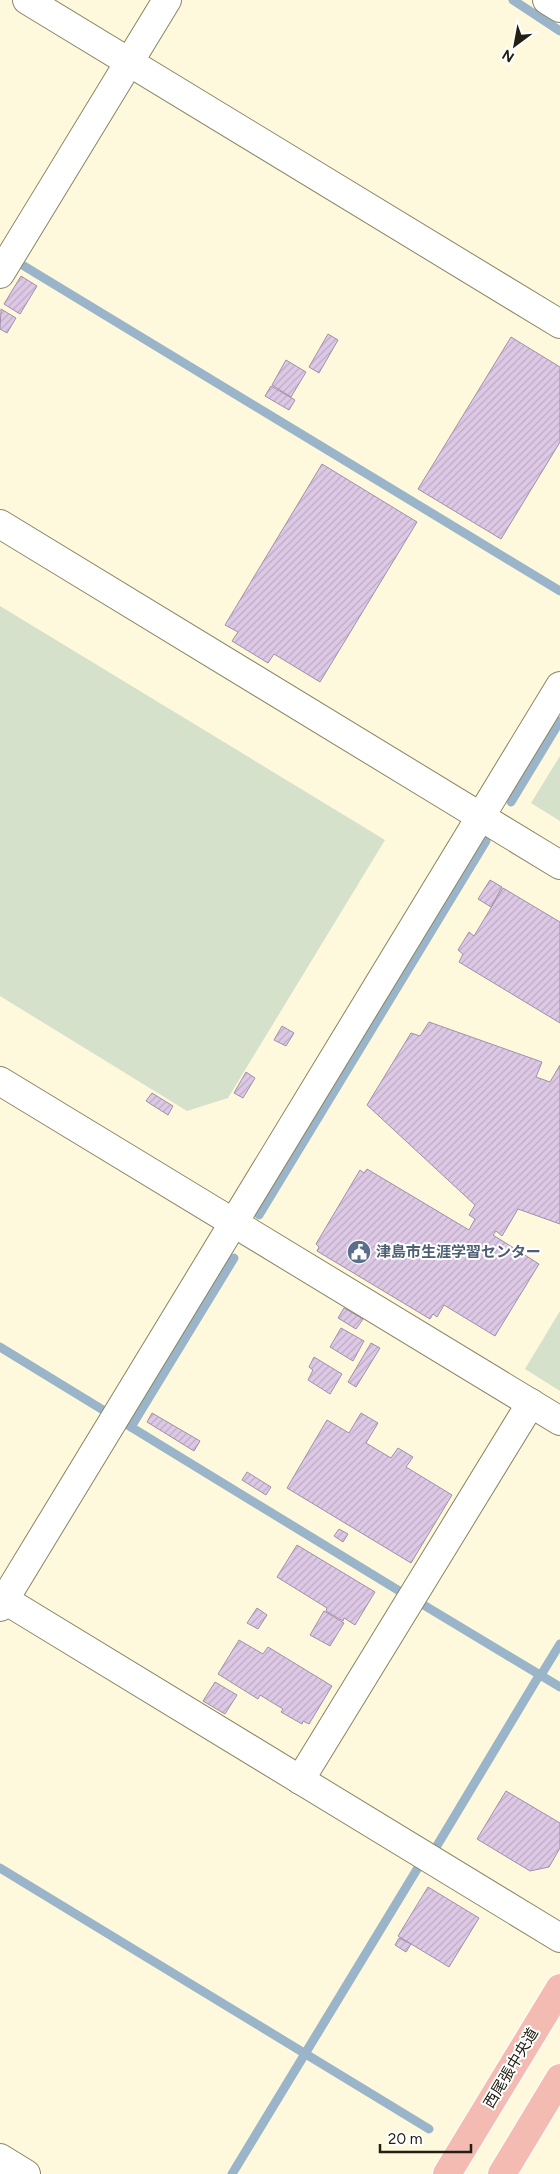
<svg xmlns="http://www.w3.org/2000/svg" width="560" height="2174" viewBox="0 0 560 2174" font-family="Figtree,'Noto Sans JP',sans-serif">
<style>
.pitch{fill:#d6e1cb}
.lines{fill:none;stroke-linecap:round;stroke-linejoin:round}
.stream{stroke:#9ab4c9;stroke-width:9}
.building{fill:url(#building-hatch);stroke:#a28fab}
.minor-casing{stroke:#898463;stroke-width:30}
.tertiary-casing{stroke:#898463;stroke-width:30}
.primary-casing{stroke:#fff;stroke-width:30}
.minor{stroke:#fff;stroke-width:28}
.tertiary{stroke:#fff;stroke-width:28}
.primary{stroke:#f4bbb3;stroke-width:28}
.labels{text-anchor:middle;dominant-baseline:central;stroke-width:4;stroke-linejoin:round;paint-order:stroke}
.service-label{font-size:15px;font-weight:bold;fill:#4e5e75;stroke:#fff;text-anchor:start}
.street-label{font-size:15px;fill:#232013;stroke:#fff}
</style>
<defs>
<pattern id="building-hatch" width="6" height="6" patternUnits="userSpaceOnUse" patternTransform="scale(1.25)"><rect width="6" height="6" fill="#ddc8e6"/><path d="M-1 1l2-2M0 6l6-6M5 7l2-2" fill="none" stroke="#bdacc4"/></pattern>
</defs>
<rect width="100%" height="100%" fill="#fef9dc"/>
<g class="pitch">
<polygon points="0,606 385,840 228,1098 187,1111 0,996"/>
<polygon points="560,756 560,821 531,803"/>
<polygon points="560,1311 560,1391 525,1369"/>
</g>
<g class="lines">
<g class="stream">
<polyline points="513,0 560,31"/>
<polyline points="24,266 560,591"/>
<polyline points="511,802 560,721"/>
<polyline points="259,1215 486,841"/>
<polyline points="0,1347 103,1410"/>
<polyline points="126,1424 401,1592"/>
<polyline points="131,1427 234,1258"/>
<polyline points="422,1604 560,1687"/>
<polyline points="541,1675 560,1644"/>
<polyline points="435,1849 540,1674"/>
<polyline points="0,1868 429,2129"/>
<polyline points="232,2174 419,1866"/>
</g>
</g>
<g class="building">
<polygon points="21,276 37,286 20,314 4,304"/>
<polygon points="1,309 16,318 7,333 0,329"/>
<polygon points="328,334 338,340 319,373 309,367"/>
<polygon points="511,337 560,367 560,442 501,539 418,489"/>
<polygon points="286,360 306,372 291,397 272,385"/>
<polygon points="271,386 295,400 289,410 265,396"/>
<polygon points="322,464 417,522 320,682 274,654 268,663 232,641 238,632 225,625"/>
<polygon points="490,880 502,887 491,907 478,899"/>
<polygon points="503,888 560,922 560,1023 459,962 463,954 458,950 469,932 474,936"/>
<polygon points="429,1022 542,1062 536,1077 550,1082 560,1065 560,1224 518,1209 502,1236 496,1231 493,1235 539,1264 495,1336 444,1305 437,1317 433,1314 430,1319 317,1251 319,1247 316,1244 360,1170 364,1173 367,1169 469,1230 475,1219 469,1215 475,1205 367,1105 411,1033 420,1036"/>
<polygon points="282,1026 294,1033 286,1046 274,1040"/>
<polygon points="246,1072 255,1078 243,1098 234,1093"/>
<polygon points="152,1093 173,1106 168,1115 146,1101"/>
<polygon points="344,1308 363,1319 356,1329 338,1318"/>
<polygon points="341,1328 364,1341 353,1361 330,1347"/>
<polygon points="371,1343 380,1348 356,1387 348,1382"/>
<polygon points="314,1357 342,1374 330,1394 308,1380 313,1370 309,1367"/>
<polygon points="152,1413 200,1441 194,1451 147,1422"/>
<polygon points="361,1413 378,1423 366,1443 391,1458 398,1448 413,1457 406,1467 452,1495 411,1563 287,1488 327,1420 349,1433"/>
<polygon points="247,1472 271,1487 266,1495 242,1480"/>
<polygon points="339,1529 348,1534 343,1542 334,1536"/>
<polygon points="297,1545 375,1592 355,1625 344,1618 343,1621 326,1611 327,1608 277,1577"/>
<polygon points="257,1608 267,1615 258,1629 247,1623"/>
<polygon points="324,1611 344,1623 330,1646 310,1635"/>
<polygon points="239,1640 263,1654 268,1647 332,1686 309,1724 303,1721 302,1724 281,1712 283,1709 260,1695 258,1699 218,1674"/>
<polygon points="215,1682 237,1695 225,1714 203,1701"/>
<polygon points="506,1791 560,1823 560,1848 549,1867 530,1871 477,1839"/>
<polygon points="428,1887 479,1918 449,1967 398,1936"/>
<polygon points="399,1938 411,1944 406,1952 395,1945"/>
</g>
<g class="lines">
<g class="minor-casing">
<g id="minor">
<polyline points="547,0 560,8"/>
<polyline points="0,274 167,0"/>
<polyline points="0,524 560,865"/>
<polyline points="0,1081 560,1421"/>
<polyline points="0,1597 560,1938"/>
<polyline points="0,1607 560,686"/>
<polyline points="300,1780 531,1403"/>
<polyline points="0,2158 26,2174"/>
</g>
</g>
<g class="tertiary-casing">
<polyline id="tertiary" points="27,0 560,324"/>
</g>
<g class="primary-casing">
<g id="primary">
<polyline points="447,2174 560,1988"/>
<polyline points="502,2174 560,2078"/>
</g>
</g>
<use href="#minor" class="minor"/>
<use href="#tertiary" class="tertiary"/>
<use href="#primary" class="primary"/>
</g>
<defs>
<g id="civic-disc" transform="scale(1.25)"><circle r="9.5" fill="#5c6f8a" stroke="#fff"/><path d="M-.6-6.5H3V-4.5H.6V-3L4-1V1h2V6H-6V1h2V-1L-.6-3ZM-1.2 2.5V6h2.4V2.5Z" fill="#fff"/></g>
</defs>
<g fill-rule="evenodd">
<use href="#civic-disc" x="359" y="1252"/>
</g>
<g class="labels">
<g class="service-label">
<text x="376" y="1252">津島市生涯学習センター</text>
</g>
<g class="street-label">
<text transform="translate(511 2068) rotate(-59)">西尾張中央道</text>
</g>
</g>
<g transform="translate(515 45) rotate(212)" stroke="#ffffff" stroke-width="4" paint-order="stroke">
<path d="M0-4L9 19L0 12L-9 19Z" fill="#232013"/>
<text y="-8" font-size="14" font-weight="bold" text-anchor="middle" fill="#232013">N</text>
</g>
<path d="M380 2144v8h91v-8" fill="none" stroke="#232013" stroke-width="2.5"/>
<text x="388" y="2144" font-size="15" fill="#232013" stroke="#ffffff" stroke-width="4" paint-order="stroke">20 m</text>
</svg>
